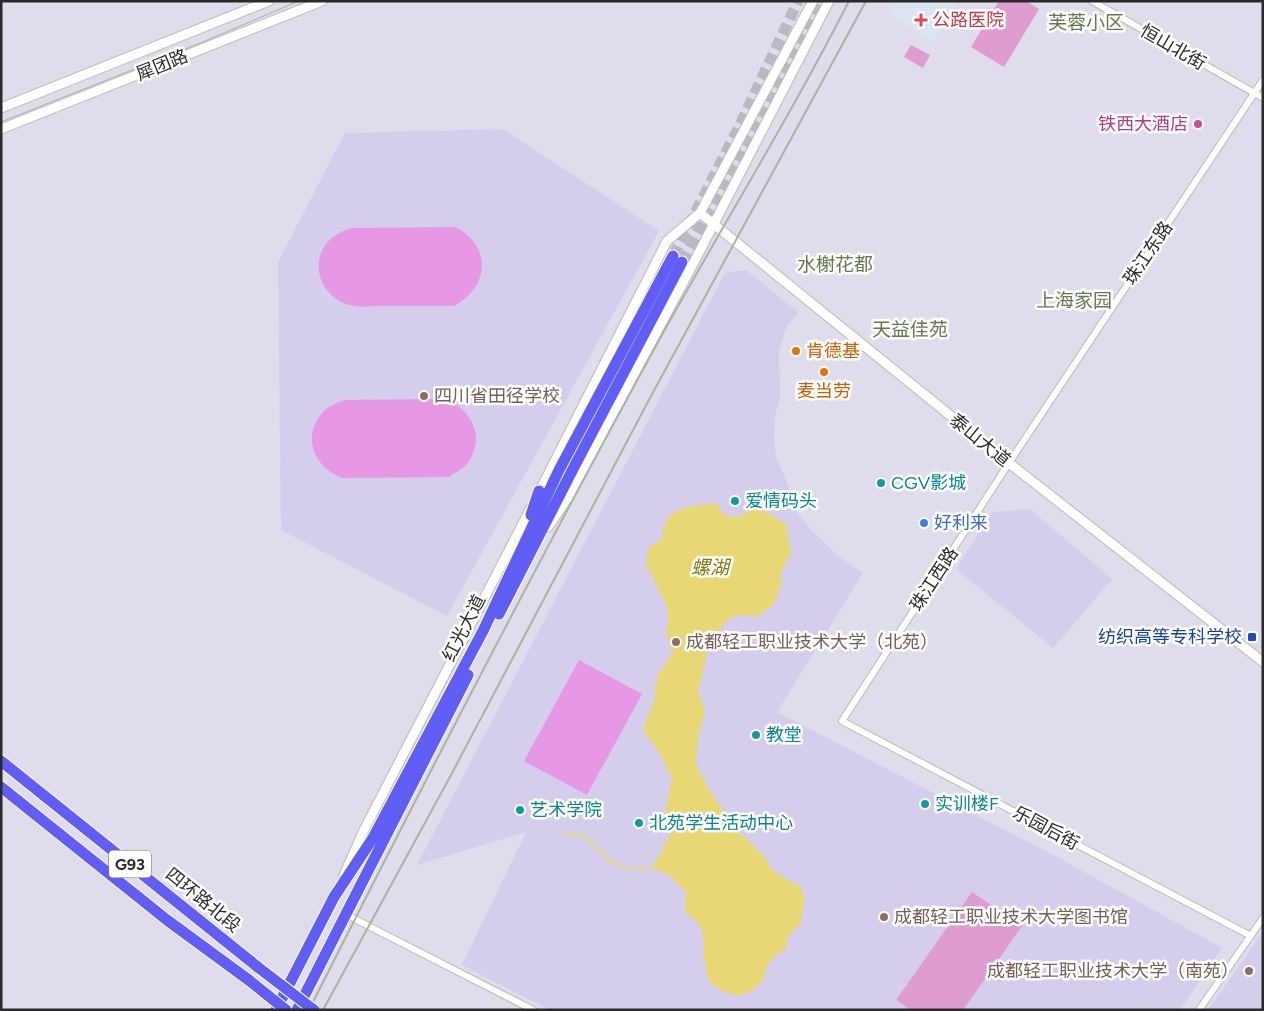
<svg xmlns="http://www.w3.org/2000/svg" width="1264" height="1011" viewBox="0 0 1264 1011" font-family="Figtree,'Noto Sans SC',sans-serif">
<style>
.education{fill:#d5cdec}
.medical{fill:#dae5f1}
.green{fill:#df9cce}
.pitch{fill:#e698e5}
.water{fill:#e8d775}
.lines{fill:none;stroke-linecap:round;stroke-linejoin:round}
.stream{stroke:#e8d775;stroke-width:2}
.highway-tunnel{stroke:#bbb8c4;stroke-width:11;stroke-dasharray:11 5.5;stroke-linecap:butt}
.street-casing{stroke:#b8bdb0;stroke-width:8}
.secondary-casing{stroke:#b8bdb0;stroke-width:11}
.highway-casing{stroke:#fff;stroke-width:13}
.street{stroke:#fff;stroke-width:6}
.secondary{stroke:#fff;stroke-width:9}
.highway{stroke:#615ef5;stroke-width:11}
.tram{stroke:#aab3a0;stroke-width:1}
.rail{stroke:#aab3a0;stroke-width:2}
.highway-bridge-casing{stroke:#fff;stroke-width:13;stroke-linecap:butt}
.highway-bridge{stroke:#615ef5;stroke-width:11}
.health-dot{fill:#e0444e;stroke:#fff;stroke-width:2}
.hotel-dot{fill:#d1479c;stroke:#fff;stroke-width:2}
.food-dot{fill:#e8710a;stroke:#fff;stroke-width:2}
.education-dot{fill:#8d6e63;stroke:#fff;stroke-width:2}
.culture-dot{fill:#0f9aa8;stroke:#fff;stroke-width:2}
.shop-dot{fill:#3f7fe0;stroke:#fff;stroke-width:2}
.transit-dot{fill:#1a4fb4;stroke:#fff;stroke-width:2}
.labels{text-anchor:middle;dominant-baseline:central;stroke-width:5;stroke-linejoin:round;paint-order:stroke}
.shield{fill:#fff;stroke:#6a6a6a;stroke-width:1}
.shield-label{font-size:16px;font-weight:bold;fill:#2a2a2a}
.health-label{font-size:18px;fill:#be3a42;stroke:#fff;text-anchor:start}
.street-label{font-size:18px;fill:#2a2a2a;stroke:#fff}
.hotel-label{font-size:18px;fill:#b23c85;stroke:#fff;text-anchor:end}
.food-label{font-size:18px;fill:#c56008;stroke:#fff;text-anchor:start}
.education-label{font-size:18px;fill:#785e54;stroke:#fff;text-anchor:start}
.culture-label{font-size:18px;fill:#0d838f;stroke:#fff;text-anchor:start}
.shop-label{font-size:18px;fill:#366cbe;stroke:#fff;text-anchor:start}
.transit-label{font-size:18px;fill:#164399;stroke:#fff;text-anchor:end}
.neighbourhood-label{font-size:19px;fill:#66784d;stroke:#fff}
.water-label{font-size:19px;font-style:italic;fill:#807814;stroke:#fff}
</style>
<rect width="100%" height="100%" fill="#dfdceb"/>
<g class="education">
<polygon points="503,129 659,231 447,616 281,530 278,262 345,133"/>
<polygon points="746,270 798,312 786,328 779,351 780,398 775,416 774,435 776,457 788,485 790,497 794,508 810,529 838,556 863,573 777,712 1057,857 1222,948 1180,1010 550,1010 462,965 526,832 417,865 725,273"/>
<polygon points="1030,509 1112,579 1053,648 956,569 992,512"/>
<polygon points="1263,932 1263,1010 1208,1010"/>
</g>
<polygon class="medical" points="896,1 957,1 934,42 888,15"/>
<g class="green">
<polygon points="999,1 1026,1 1039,9 1004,67 971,47"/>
<polygon points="911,45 930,55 923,68 904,57"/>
<polygon points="972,892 1022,926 963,1010 911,1010 896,1000"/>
</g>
<g class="pitch">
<path d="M455,227C493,246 489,287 454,306C429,306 405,306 381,306C371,306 360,308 350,305C329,300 314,278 320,256C325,240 338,231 353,228Z"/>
<path d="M446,399C474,411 487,441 465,466C460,471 454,473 449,477L343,478C314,468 301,437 323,412C328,406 337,403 344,400Z"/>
<polygon points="579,660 642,694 587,795 524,761"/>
</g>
<path class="water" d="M716,503C718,506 721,512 724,514C735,521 748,513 756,506L786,524L791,552L781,573V586L774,603L759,616L741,615L730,618L710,639L698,692L705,711L698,738L696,763L708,788L734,827L764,856L772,870L791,882L800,886L804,896V904L800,925L789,934L785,950C775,955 768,961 765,972C764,975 764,978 763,980C761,983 757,986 755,988C740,1002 723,992 709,982C707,973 704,963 704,954C703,929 705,928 685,911V890L676,883L669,875L651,867L657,860L671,833L665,812L672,778L657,749L643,730L655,697L656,677L673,653C672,648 668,642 667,637C666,628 670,619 667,609C664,596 655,587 653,575L647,571V554L650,546L661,541C662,535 663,527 666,522C675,505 700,505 716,503Z"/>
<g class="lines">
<path class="stream" d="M565,833C570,834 576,834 581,836C589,839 594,845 600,851C617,869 630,872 654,867"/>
<g class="highway-tunnel">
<polyline points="673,256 739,127 798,1"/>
<polyline points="682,262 819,1"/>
</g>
<g class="street-casing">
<g id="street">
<polyline points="1092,1 1263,98"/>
<polyline points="347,915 533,1010"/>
<polyline points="1251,936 842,721 1009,463 1263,80"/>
<polyline points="1199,1010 1263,918"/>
</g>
</g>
<g class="secondary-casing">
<g id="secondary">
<polyline points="1,108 269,1"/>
<polyline points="1,129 322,1"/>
<polyline points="700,213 1009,463 1263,662"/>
<polyline points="537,496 667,241 700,213 813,1"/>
<polyline points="548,527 569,496 692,266 829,1"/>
<polyline points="344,875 364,830 531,508"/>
</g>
</g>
<g class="highway-casing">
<g id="highway">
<polyline points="531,515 539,491"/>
<polyline points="499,614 574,467 682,262"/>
<polyline points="1,761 259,968"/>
<polyline points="1,787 167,920 250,981"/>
<polyline points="276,1010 334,897 373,838 483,631 559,470 673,256"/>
<polyline points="297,1010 468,675"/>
</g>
</g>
<use href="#street" class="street"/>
<use href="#secondary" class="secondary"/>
<use href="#highway" class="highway"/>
<polyline class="tram" points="1,122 205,41 299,1"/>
<g class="rail">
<path d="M309,1010C422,786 537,563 658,342C721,228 790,117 849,1"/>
<polyline points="323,1010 451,775 651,396 866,1"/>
</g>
<g class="highway-bridge-casing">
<g id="highway-bridge">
<polyline points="259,968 314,1010"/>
<polyline points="250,981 286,1010"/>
</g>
</g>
<use href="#highway-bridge" class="highway-bridge"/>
</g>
<path class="health-dot" d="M918.5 12.5h5v5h5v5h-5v5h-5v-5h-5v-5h5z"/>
<circle class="hotel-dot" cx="1198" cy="124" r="5"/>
<g class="food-dot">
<circle cx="796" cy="351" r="5"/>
<circle cx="824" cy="372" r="5"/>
</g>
<g class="education-dot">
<circle cx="424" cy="396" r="5"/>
<circle cx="676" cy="642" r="5"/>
<circle cx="884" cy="917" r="5"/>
<circle cx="1249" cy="971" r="5"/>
</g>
<g class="culture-dot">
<circle cx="881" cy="483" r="5"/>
<circle cx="735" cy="501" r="5"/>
<circle cx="756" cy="735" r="5"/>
<circle cx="925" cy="804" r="5"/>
<circle cx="520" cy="810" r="5"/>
<circle cx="639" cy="823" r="5"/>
</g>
<circle class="shop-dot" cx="924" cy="523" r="5"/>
<rect class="transit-dot" x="1247" y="632" width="10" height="10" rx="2.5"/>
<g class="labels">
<rect class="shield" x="109" y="850.5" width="42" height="27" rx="4"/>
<g class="shield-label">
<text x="130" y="864">G93</text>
</g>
<g class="health-label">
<text x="932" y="20">公路医院</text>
</g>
<g class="street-label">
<text transform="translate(1173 47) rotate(30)">恒山北街</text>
<text transform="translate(162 65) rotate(-22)">犀团路</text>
<text transform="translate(1148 253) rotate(-56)">珠江东路</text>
<text transform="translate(980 440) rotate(39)">泰山大道</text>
<text transform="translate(934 579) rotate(-57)">珠江西路</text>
<text transform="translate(464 628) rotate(-63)">红光大道</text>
<text transform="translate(1046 828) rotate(28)">乐园后街</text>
<text transform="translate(203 900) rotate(39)">四环路北段</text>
</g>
<g class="hotel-label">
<text x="1188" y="124">铁西大酒店</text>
</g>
<g class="food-label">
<text x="806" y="351">肯德基</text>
<text x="824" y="391" text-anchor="middle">麦当劳</text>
</g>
<g class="education-label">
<text x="434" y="396">四川省田径学校</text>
<text x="686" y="642">成都轻工职业技术大学（北苑）</text>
<text x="894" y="917">成都轻工职业技术大学图书馆</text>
<text x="1239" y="971" text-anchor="end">成都轻工职业技术大学（南苑）</text>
</g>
<g class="culture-label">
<text x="891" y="483">CGV影城</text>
<text x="745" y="501">爱情码头</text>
<text x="766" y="735">教堂</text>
<text x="935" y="804">实训楼F</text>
<text x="530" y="810">艺术学院</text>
<text x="649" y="823">北苑学生活动中心</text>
</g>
<g class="shop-label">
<text x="934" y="523">好利来</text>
</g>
<g class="transit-label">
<text x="1242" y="637">纺织高等专科学校</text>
</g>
<g class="neighbourhood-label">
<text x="1086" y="22">芙蓉小区</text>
<text x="835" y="264">水榭花都</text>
<text x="1074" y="300">上海家园</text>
<text x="910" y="329">天益佳苑</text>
</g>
<g class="water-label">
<text x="710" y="567">螺湖</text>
</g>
</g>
<rect width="1264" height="1011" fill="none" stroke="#2a2a2a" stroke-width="5"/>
</svg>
